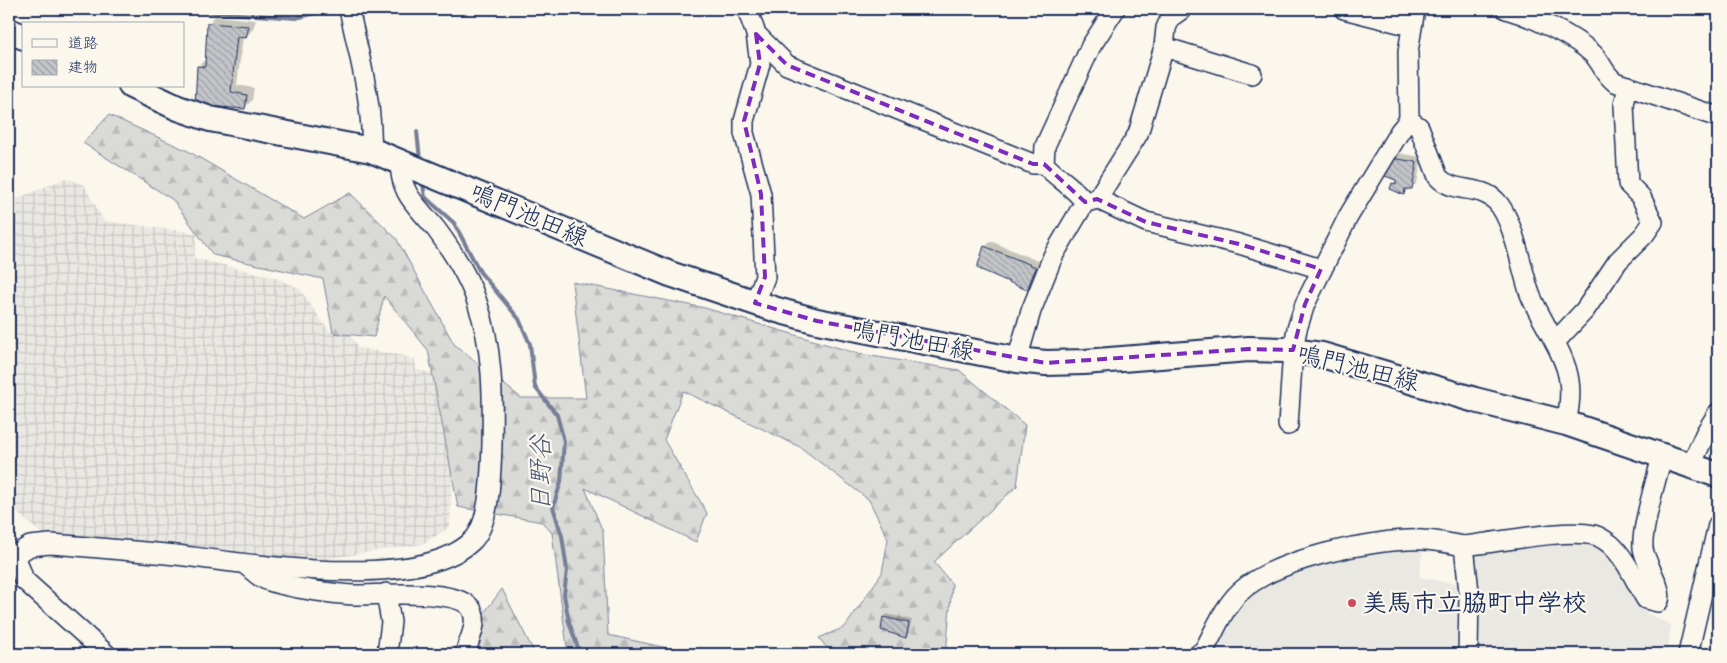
<svg xmlns="http://www.w3.org/2000/svg" width="1727" height="663" viewBox="0 0 1727 663" font-family="Caveat,'Klee One',sans-serif">
<style>
.built{fill:#eae8e2}
.industrial{fill:url(#industrial-grid)}
.forest{fill:url(#forest-firs);stroke:#7a849a}
.shadow{fill:#0003}
.lines{fill:none;stroke-linecap:round;stroke-linejoin:round}
.stream{stroke:#747e96;stroke-width:4}
.building{fill:url(#building-back-hatch);stroke:#1b2f5e}
.minor-casing{stroke:#1b2f5e;stroke-width:22}
.major-casing{stroke:#1b2f5e;stroke-width:28}
.minor{stroke:#fbf7ec;stroke-width:19}
.major{stroke:#fbf7ec;stroke-width:24}
.marked{fill:none;stroke:#7b2cbf;stroke-width:4;stroke-dasharray:10 6;stroke-linejoin:round}
.poi-dot{fill:#d1495b;stroke:#fbf7ec;stroke-width:2}
.labels{text-anchor:middle;dominant-baseline:central;stroke-width:4.5;stroke-linejoin:round;paint-order:stroke}
.street-label{font-size:25px;fill:#1b2f5e;stroke:#fbf7ec}
.poi-label{font-size:25px;font-weight:bold;fill:#1b2f5e;stroke:#fbf7ec;text-anchor:start}
.water-label{font-size:26px;font-style:italic;fill:#47577a;stroke:#fbf7ec}
</style>
<defs>
<pattern id="industrial-grid" width="8" height="8" patternUnits="userSpaceOnUse" patternTransform="scale(1.25)"><rect width="8" height="8" fill="#eae8e2"/><path d="M0 4h8M4 0v8" fill="none" stroke="#c8c7c4"/></pattern>
<pattern id="forest-firs" width="22" height="20" patternUnits="userSpaceOnUse" patternTransform="scale(1.25)"><rect width="22" height="20" fill="#dadad7"/><path d="M5 1l3.5 6h-7zM16 11l3.5 6h-7z" fill="#babbbb"/></pattern>
<pattern id="building-back-hatch" width="6" height="6" patternUnits="userSpaceOnUse" patternTransform="scale(1.25)"><rect width="6" height="6" fill="#c3c5c9"/><path d="M-1 5l2 2M0 0l6 6M5-1l2 2" fill="none" stroke="#9ea0a6"/></pattern>
</defs>
<rect width="100%" height="100%" fill="#fbf7ec"/>
<filter id="ink" filterUnits="userSpaceOnUse"><feTurbulence type="fractalNoise" baseFrequency=".02" numOctaves="2"/><feDisplacementMap in="SourceGraphic" scale="10" xChannelSelector="R" yChannelSelector="G"/><feConvolveMatrix kernelMatrix="1 2 1 2 8 2 1 2 1" color-interpolation-filters="sRGB"/></filter>
<g filter="url(#ink)">
<g class="built">
<polygon points="1588,538 1615,556 1646,613 1671,625 1667,654 1474,654 1475,554"/>
<polygon points="1423,545 1419,577 1457,584 1456,654 1211,654 1228,621 1271,578 1302,565 1395,548"/>
</g>
<polygon class="industrial" points="66,178 84,185 104,221 197,233 194,258 274,277 299,288 329,331 350,334 358,348 404,356 415,360 416,370 433,373 452,472 450,527 423,544 292,564 42,534 9,506 9,202"/>
<g class="forest">
<polygon points="109,115 188,151 304,219 350,193 396,238 454,344 521,398 586,398 572,282 705,308 859,354 959,370 1025,425 1017,486 934,562 952,584 946,654 832,654 819,638 845,627 882,573 888,539 869,500 800,447 683,391 664,440 707,513 696,542 585,488 603,532 608,635 695,654 568,654 552,533 542,522 458,507 428,350 384,296 374,337 333,333 323,279 213,255 173,200 83,143"/>
<polygon points="502,589 535,654 473,654 475,625"/>
</g>
<g class="shadow">
<polygon points="215,16 256,20 253,29 246,37 243,36 237,85 254,88 252,100 245,108 196,104 198,66 206,59 208,24"/>
<polygon points="1397,153 1422,157 1417,183 1404,193 1393,184 1397,179 1387,169"/>
<polygon points="991,241 1040,262 1032,283 1026,288 985,247"/>
<polygon points="887,614 912,620 909,633 906,637 884,617"/>
</g>
<g class="lines">
<g class="stream">
<polyline points="173,9 296,18 331,9"/>
<polyline points="368,12 375,9"/>
<polyline points="417,132 420,159"/>
<polyline points="423,184 425,197 454,223 480,272 519,319 530,344 535,387 557,415 564,441 561,482 553,507 562,536 567,570 564,595 569,622 580,654"/>
</g>
</g>
<g class="building">
<polygon points="207,23 249,26 246,38 237,37 231,92 247,95 245,109 195,105 197,66 205,67"/>
<polygon points="1391,158 1417,162 1412,189 1405,189 1404,195 1390,189 1392,183 1396,184 1396,180 1385,176"/>
<polygon points="984,246 1036,267 1027,290 977,268"/>
<polygon points="883,617 909,623 906,638 881,630"/>
</g>
<g class="lines">
<g class="minor-casing">
<g id="minor">
<path d="M349,9C358,51 374,108 371,150"/>
<polyline points="747,9 756,34 760,64 744,121 744,133 761,194 765,277 755,303"/>
<polyline points="1344,9 1411,26"/>
<path d="M1415,9L1408,52L1409,120L1419,127L1438,177C1453,194 1480,184 1496,201C1514,219 1521,269 1530,294C1540,320 1566,354 1569,381C1571,394 1569,410 1566,423"/>
<path d="M1506,9C1533,17 1573,35 1593,54C1602,63 1604,74 1615,82L1718,117"/>
<polyline points="756,34 787,65 1033,164 1044,164"/>
<polyline points="1164,47 1252,74"/>
<polyline points="1097,199 1146,222 1239,244 1321,269"/>
<polyline points="1087,202 1097,199 1138,134 1164,47 1166,28 1171,17 1182,9"/>
<polyline points="1555,342 1585,310 1618,261 1644,235 1653,222 1641,197 1628,184 1624,105 1628,86"/>
<path d="M1017,360L1031,311L1053,256L1085,202C1073,186 1057,178 1044,164L1045,146L1091,46L1115,9"/>
<polyline points="1288,425 1293,350 1297,329 1305,304 1348,217 1400,131 1409,120"/>
<polyline points="1691,465 1706,432 1718,413"/>
<path d="M9,553L15,555L30,546L50,544C92,547 134,551 176,555C246,563 418,593 472,541C491,524 491,468 492,444C493,396 493,347 477,302C468,275 453,252 436,229C417,205 400,195 400,161"/>
<polyline points="15,555 24,580 106,654"/>
<path d="M247,566C252,570 257,575 262,578C278,587 340,595 359,595C383,595 461,588 472,610C479,624 468,641 465,654"/>
<polyline points="386,593 391,622 387,654"/>
<path d="M1199,654L1204,650C1215,631 1223,608 1240,592C1275,559 1375,538 1423,540C1436,540 1451,544 1464,546"/>
<path d="M1468,654L1469,592L1464,546C1495,543 1566,528 1594,535C1599,536 1606,541 1610,544C1626,558 1635,581 1646,599L1658,602C1666,592 1644,562 1643,548C1641,528 1657,478 1662,456"/>
<polyline points="1688,654 1718,525"/>
</g>
</g>
<g class="major-casing">
<g id="major">
<polyline points="9,31 24,37"/>
<polyline points="131,86 178,108 210,119 371,150 670,274 777,310 817,321 1017,360 1046,363 1084,362 1249,349 1284,350 1322,355 1475,400 1566,423 1718,475"/>
</g>
</g>
<use href="#minor" class="minor"/>
<use href="#major" class="major"/>
</g>
</g>
<path class="marked" d="M756,34L787,65L1033,164H1044L1085,202L1097,199L1146,222L1239,244L1321,269L1305,304L1293,350L1249,349L1046,363L817,321L755,303L765,277L761,194L744,121L760,64Z"/>
<circle class="poi-dot" cx="1352" cy="603" r="5"/>
<g class="labels">
<g class="street-label">
<text transform="translate(529 215) rotate(23)">鳴門池田線</text>
<text transform="translate(913 340) rotate(11)">鳴門池田線</text>
<text transform="translate(1358 368) rotate(14)">鳴門池田線</text>
</g>
<g class="poi-label">
<text x="1362" y="603">美馬市立脇町中学校</text>
</g>
<g class="water-label">
<text transform="translate(540 473) rotate(-90)">日野谷</text>
</g>
</g>
<rect width="1727" height="663" fill="none" stroke="#fbf7ec" stroke-width="30"/>
<rect x="15" y="15" width="1697" height="633" fill="none" stroke="#1b2f5e" stroke-width="2" filter="url(#ink)"/>
<rect x="22" y="22" width="162" height="65" fill="#fbf7ec" stroke="#a1a7b3"/>
<rect x="32" y="39" width="25" height="8" fill="#fbf7ec" stroke="#a1a7b3"/>
<text x="68" y="48" font-size="15" fill="#1b2f5e">道路</text>
<rect x="32" y="60" width="25" height="15" fill="url(#building-back-hatch)" stroke="#a1a7b3"/>
<text x="68" y="72" font-size="15" fill="#1b2f5e">建物</text>
</svg>
